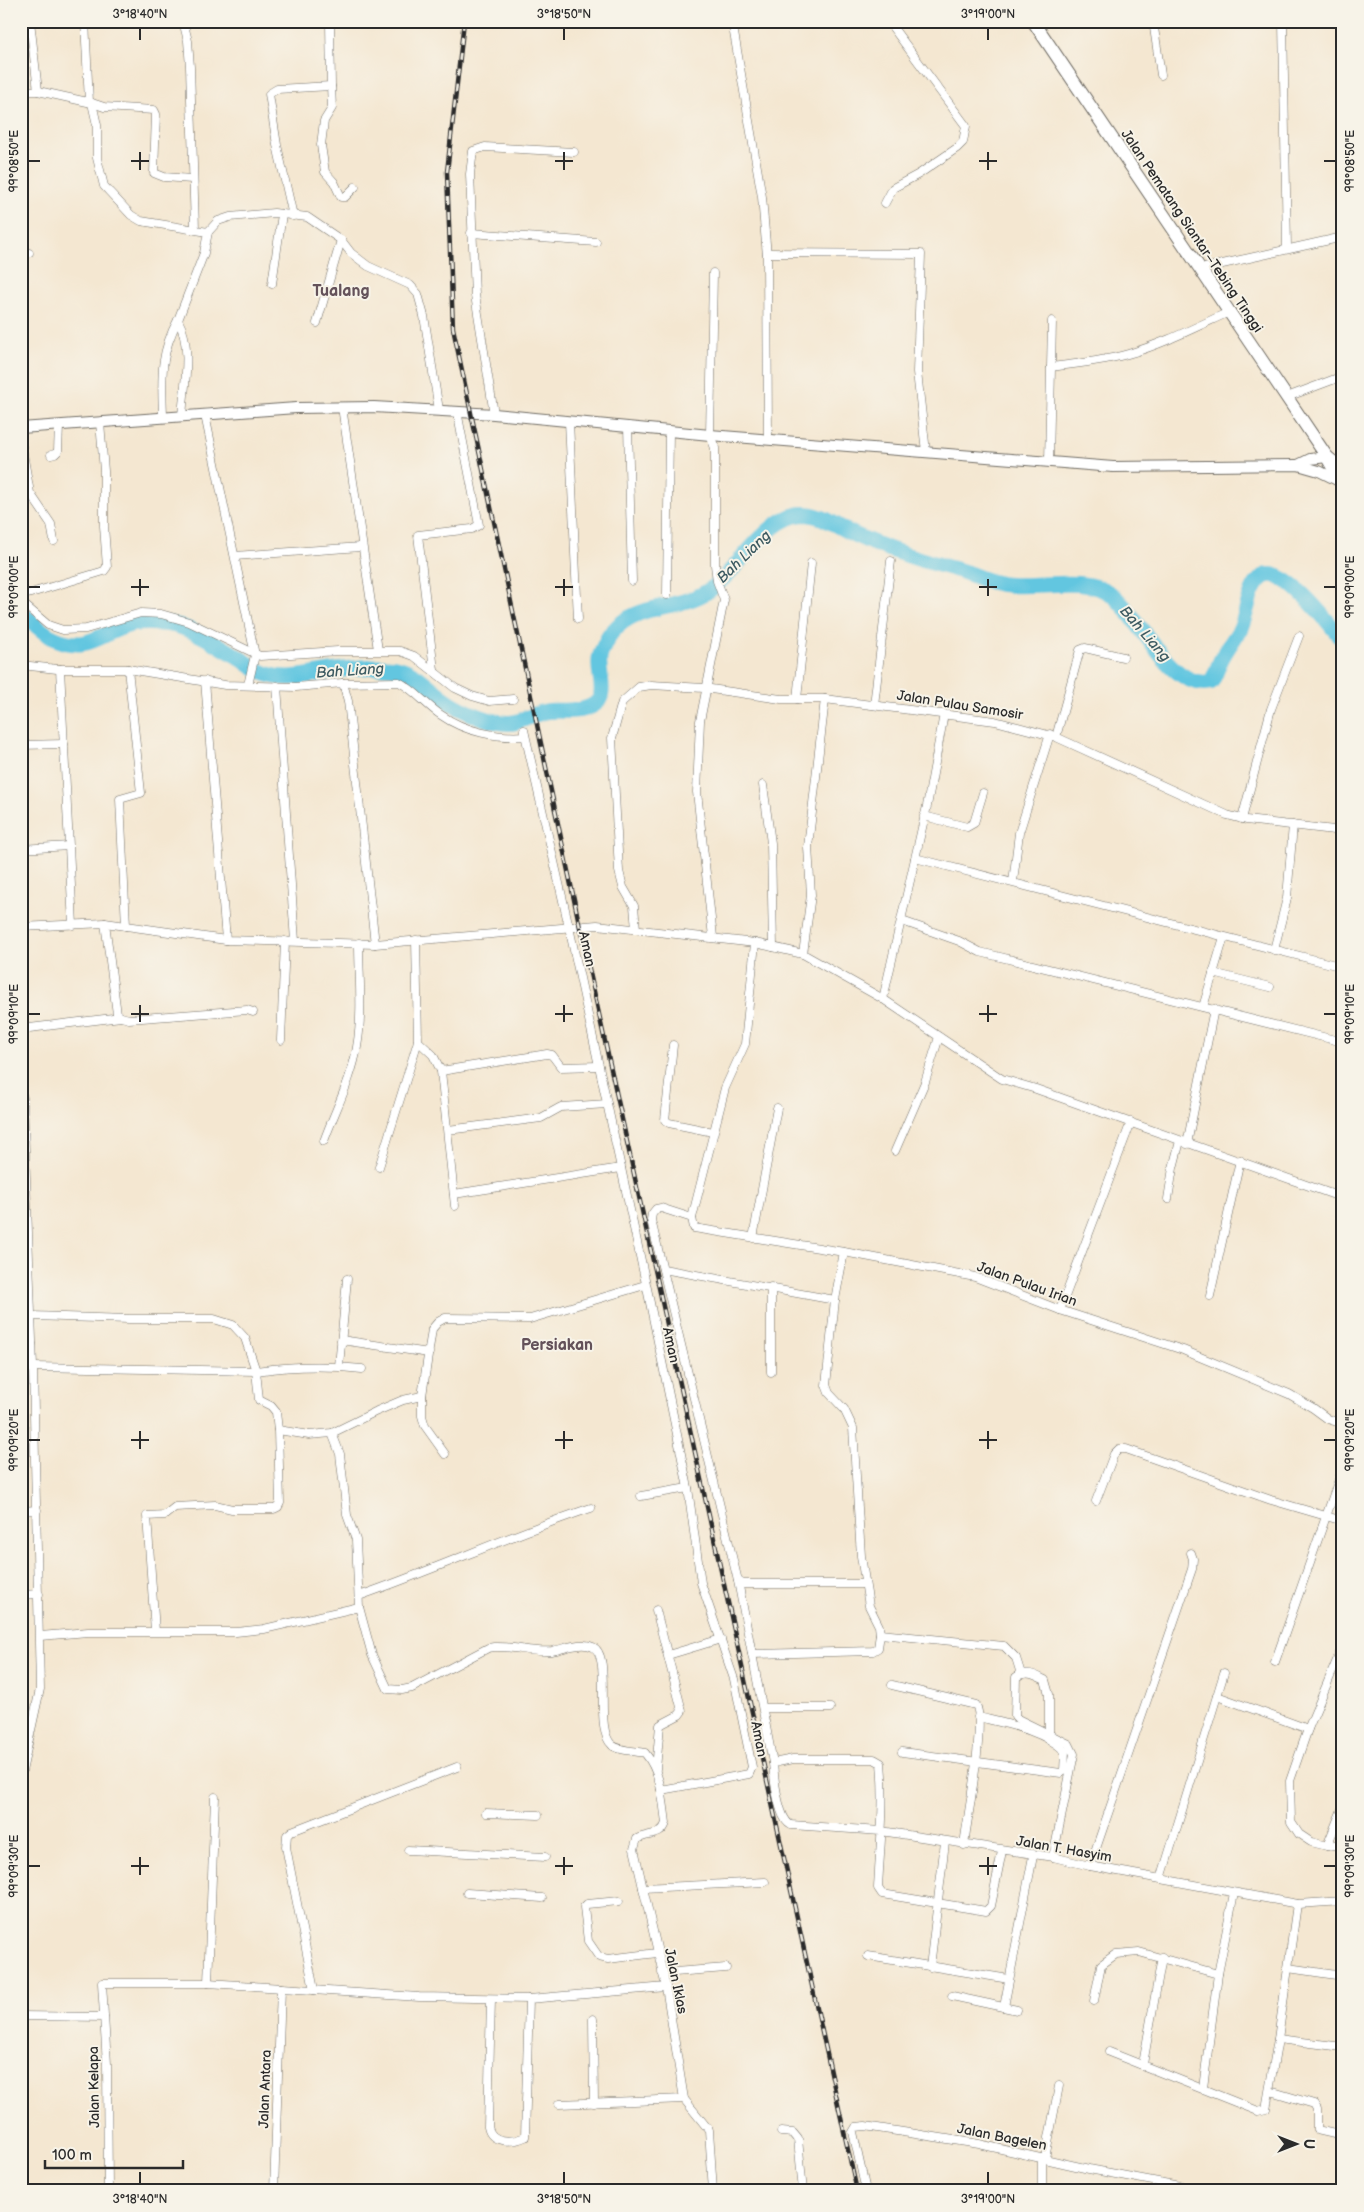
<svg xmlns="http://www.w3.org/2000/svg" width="1364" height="2212" viewBox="0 0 1364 2212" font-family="'Balsamiq Sans',sans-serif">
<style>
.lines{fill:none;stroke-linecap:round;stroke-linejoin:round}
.river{stroke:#62c6e0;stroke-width:16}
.minor-casing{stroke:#716d65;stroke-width:9}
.tertiary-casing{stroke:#716d65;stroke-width:12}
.primary-casing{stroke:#716d65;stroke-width:14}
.trunk-casing{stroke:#716d65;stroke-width:14}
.minor{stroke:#fff;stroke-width:8}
.tertiary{stroke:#fff;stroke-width:10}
.primary{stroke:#fff;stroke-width:12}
.trunk{stroke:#fff;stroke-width:12}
.rail-casing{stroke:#2b2b2b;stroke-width:4.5}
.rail{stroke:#f7f3e8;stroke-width:2.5;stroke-dasharray:8;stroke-linecap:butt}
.ticks{fill:none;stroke:#2b2b2b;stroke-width:2}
.labels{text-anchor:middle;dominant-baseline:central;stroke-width:4;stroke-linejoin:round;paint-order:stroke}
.street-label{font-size:14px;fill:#2b2b2b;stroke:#f7f3e8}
.water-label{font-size:15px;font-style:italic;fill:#3c5a61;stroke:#f7f3e8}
.quarter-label{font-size:16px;font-weight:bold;fill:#64525a;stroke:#f7f3e8}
.neatline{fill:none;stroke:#2b2b2b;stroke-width:2}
.ticks-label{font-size:12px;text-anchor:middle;fill:#2b2b2b}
</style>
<rect width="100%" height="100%" fill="#f7f3e8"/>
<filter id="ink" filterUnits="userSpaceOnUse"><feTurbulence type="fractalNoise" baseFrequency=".02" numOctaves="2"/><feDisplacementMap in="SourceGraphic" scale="10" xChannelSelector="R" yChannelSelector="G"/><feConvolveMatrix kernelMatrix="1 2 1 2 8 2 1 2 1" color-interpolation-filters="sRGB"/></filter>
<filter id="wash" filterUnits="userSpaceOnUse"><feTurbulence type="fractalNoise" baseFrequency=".0096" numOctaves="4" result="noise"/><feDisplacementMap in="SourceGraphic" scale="20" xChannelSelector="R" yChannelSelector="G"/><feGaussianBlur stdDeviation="1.12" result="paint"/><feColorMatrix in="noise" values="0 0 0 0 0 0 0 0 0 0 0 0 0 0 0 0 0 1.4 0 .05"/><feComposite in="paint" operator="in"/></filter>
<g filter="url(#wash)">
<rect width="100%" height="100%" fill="#f4e7d1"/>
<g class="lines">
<path class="river" d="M21,613C32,621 42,633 54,638C90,654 101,631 133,624C144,622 157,623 168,624C191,627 217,644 237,656C247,662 256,671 267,674C284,681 304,676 322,673C344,669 370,665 392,667C415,670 427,686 445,699C460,710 497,727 516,722C527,719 537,712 549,711C560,710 573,712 584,709C615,701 595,675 600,656C602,649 608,636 613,631C636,603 679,610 708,591C738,572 767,515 804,514C823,514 839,528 855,535C889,551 925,561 961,571C974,575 987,582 1001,584C1034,590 1082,574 1111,594C1139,614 1170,692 1211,682C1215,676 1217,669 1220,662C1225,650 1234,640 1240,629C1248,614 1248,588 1263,577C1284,563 1331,626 1343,640"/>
</g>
</g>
<g filter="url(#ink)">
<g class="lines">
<g class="minor-casing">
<g id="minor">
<polyline points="30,21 38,91"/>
<polyline points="85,21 89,102"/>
<polyline points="183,21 188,41 190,67 195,229"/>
<polyline points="732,21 762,197 767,256 768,440"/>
<polyline points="1153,21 1161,75"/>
<polyline points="1283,21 1287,248"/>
<polyline points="331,86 332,108 324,121 321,145 325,172 334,182 341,197 345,197 355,187"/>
<polyline points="21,91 38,91 92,103 97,125 97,158 104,186 131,215 141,221 208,232"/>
<polyline points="92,103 104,107 154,110 156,114 154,173 164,177 192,179"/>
<polyline points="885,203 893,188 919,174 957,148 963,142 966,126 888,21"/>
<polyline points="293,216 277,145 269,94 277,89 331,86 330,22"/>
<polyline points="471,233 596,242"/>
<polyline points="21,250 29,253"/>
<polyline points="767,253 921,254 917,372 926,452"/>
<polyline points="1200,269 1343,237"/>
<polyline points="713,273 710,435 715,448 715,565 717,581 724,600 700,721 697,792 713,937"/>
<polyline points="272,284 282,214"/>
<polyline points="317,323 341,240"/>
<path d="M1051,367C1077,364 1103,361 1128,354C1163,344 1196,327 1229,312"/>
<polyline points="1287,397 1343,376"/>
<polyline points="342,407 378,650"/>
<polyline points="494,414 475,295 470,174 473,151 485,147 574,152"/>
<polyline points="205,415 255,655 248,685"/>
<path d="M163,417C162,379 159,355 178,320"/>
<path d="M182,417C184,385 193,348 178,320L204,253L208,232L218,221L230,217L274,213L307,217L341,240L351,253L368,266L410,285L418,294L424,316L439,410"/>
<polyline points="569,421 578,619"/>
<polyline points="628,426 632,581"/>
<polyline points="21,442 30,493 51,524 54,541"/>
<polyline points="51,455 55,454 58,451 59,426"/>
<polyline points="1049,462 1052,321"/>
<polyline points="235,556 361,547"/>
<polyline points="667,595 669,430"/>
<polyline points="21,596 104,571 107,567 104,526 104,471 100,422"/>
<polyline points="21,602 48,625 63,630 86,629 141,613 161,614 189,622 260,656 338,651 400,651 414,656 455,688 472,696 489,701 513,699"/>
<polyline points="21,665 57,669 128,669 225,685 296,687 343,683 348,701 375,944"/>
<polyline points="60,669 73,925"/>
<polyline points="434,670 418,535 472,529 479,525 457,411"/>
<polyline points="205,681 226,940"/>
<path d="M343,683L399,682C415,690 426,705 441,715C465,732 497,738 525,736"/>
<polyline points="277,686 295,941"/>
<polyline points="797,699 811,563"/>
<polyline points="874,705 891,561"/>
<polyline points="524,730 569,927 648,1293 688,1488 701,1583 734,1679 752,1767 749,1774 661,1790"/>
<polyline points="1056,737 1080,650 1085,648 1123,657"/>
<polyline points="21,745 64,744"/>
<polyline points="763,785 771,843 773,947"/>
<polyline points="924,816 967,827 974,823 983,793"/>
<polyline points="1242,819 1271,709 1299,636"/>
<polyline points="21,849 69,846"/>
<polyline points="915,858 1343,967"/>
<polyline points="1013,882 1019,833 1050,734"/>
<polyline points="902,921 959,941 980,952 1343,1042"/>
<polyline points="105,923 117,1014 121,1017 129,1019 247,1010 253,1012"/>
<polyline points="1342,924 1343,916"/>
<polyline points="126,926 120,799 141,793 128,669"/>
<polyline points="21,927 105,923 226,940 375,944 597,925 755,943 803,954 883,999 1002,1079 1036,1089 1343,1198"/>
<polyline points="636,929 634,906 623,887 619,871 612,738 622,702 639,687 651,685 704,688 781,699 825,699 995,721 1056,737 1227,815 1246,820 1343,831"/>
<polyline points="755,943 745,1044 725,1088 692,1218 694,1228 844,1252 975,1277 1060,1310 1183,1350 1289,1394 1313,1408 1328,1419 1343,1424"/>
<polyline points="1274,950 1287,898 1293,825"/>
<polyline points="803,954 811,895 808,847 825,699"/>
<polyline points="1213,973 1270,987"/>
<polyline points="883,999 927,806 944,714"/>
<polyline points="1203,1007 1224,937"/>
<polyline points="21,1029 121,1017"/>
<polyline points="281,1040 285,941"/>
<polyline points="418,1041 433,1055 441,1071 455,1206"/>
<polyline points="673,1045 665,1120 669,1123 713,1132"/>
<polyline points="441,1071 547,1054 552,1055 561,1067 599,1066"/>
<polyline points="21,1092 23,1098 33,1367 40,1689 21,1776"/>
<polyline points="448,1130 541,1118 561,1107 607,1104"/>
<path d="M324,1141C335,1110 352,1079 357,1047C363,1013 359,977 359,943"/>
<polyline points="1187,1144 1214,1009"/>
<polyline points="895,1151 925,1082 939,1037"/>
<polyline points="379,1167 418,1041 416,940"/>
<polyline points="454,1194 621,1168"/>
<polyline points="1168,1199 1173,1168 1180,1141"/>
<polyline points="692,1218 661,1208 656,1209 652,1214 651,1220 738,1581 743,1584 865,1584"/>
<polyline points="753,1238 777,1108"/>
<polyline points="663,1269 835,1300"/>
<polyline points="1210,1296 1240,1160"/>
<polyline points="1060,1310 1131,1122"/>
<polyline points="32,1316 129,1319 214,1319 233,1325 245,1338 256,1371 259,1400 271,1406 276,1412 278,1430 280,1503 278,1507 274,1509 232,1509 215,1505 175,1507 165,1515 147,1516 155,1631"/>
<polyline points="341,1340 429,1353"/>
<polyline points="21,1345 32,1344"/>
<polyline points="339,1366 347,1279"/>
<path d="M33,1367L256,1371C291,1366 327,1365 362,1369"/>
<polyline points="771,1372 771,1287"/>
<polyline points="278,1430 309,1435 332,1433 377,1411 403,1400 422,1396"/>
<path d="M332,1433L340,1454L347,1515L356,1540L359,1607L372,1655L388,1689L402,1690L412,1688L488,1648L494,1647C514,1646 533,1653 552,1651C564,1649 581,1641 593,1647C613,1656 593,1729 612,1745C619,1751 636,1751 645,1753C661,1772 663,1800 666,1823C662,1837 648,1833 637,1839L634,1849L666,1987L684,2099L709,2130L713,2191"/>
<polyline points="445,1454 425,1426 422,1416 422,1396 432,1329 438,1322 445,1318 530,1319 645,1285"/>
<polyline points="641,1496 688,1488"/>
<polyline points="1096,1501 1114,1454 1119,1449 1126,1449 1271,1500 1343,1521"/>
<polyline points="21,1511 37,1510"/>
<polyline points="738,1581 773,1763"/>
<polyline points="21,1595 39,1594"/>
<path d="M359,1596C437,1569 512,1534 591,1508"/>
<polyline points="880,1634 1004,1646 1016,1658 1021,1674"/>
<polyline points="40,1636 88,1632 236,1632 264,1629 359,1607"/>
<polyline points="1343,1646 1308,1729 1290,1781 1291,1822 1299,1834 1311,1842 1327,1846 1343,1844"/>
<polyline points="752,1654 873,1651 878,1648 880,1634 879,1626 869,1606 861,1556 853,1428 844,1409 829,1393 826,1385 835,1300 844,1252"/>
<polyline points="668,1655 721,1639"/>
<polyline points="1275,1662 1343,1468"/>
<path d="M892,1685L976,1705C986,1721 967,1820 964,1845"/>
<polyline points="1217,1696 1308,1729"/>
<polyline points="763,1708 830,1708"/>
<path d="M1049,1734V1694L1045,1680C1035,1675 1027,1670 1016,1677L1015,1716L1018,1719L1069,1744L1074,1754L1053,1857"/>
<path d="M902,1752L1061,1773L1064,1771L1065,1751C1043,1730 1007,1724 978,1717"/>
<polyline points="656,1769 660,1725 679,1715 682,1711 656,1610"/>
<polyline points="486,1813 538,1815"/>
<polyline points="1327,1846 1343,1807"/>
<polyline points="408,1850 545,1857"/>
<path d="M1002,1851L991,1906L986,1911L882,1894L878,1888C880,1847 885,1805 881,1763L874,1759H793L773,1763C774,1777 778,1819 791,1825L881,1831L1053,1857L1090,1866L1298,1904L1343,1901"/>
<polyline points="1090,1866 1192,1569 1193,1559 1191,1553"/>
<polyline points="1161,1879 1224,1673"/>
<polyline points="643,1888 765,1882"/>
<polyline points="467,1893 542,1898"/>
<polyline points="619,1901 587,1904 584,1907 588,1941 599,1957 608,1959 657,1953"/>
<polyline points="868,1956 1009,1979"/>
<polyline points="930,1967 945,1842"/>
<polyline points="1288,1968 1343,1976"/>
<polyline points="662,1973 726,1968"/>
<polyline points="208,1983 215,1797"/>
<polyline points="314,1990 286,1847 287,1835 292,1831 457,1767"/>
<polyline points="952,1996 1017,2010"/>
<path d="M491,1999L488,2127C491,2143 512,2143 525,2137L529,1999"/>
<polyline points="1094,2001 1101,1965 1116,1954 1139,1952 1218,1974"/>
<polyline points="1004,2007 1033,1856"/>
<polyline points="21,2016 104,2017"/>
<polyline points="593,2019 594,2103"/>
<polyline points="1278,2039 1343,2047"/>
<polyline points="1109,2052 1258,2111 1266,2109 1278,2039 1297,1904"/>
<polyline points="1143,2064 1162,1957"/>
<polyline points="1203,2088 1218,1974 1234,1893"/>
<polyline points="1270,2091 1314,2104 1317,2109 1317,2130 1343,2136"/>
<polyline points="559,2104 684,2099"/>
<polyline points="781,2132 793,2133 798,2139 803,2191"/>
<polyline points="1045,2158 1059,2086"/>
<polyline points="425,2190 425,2191"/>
<polyline points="108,2191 107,2064 102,1983 208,1983 419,1997 529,1999 666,1987"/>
<polyline points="274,2191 281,1988"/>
<polyline points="866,2191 853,2132 856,2127 865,2126 979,2144 1089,2169 1206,2191"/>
<polyline points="1042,2191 1042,2158"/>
<polyline points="1340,2191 1343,2156"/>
</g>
</g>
<g class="tertiary-casing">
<g id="tertiary">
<polyline points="21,428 296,408 374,407 494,414 710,435 1113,467 1298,465 1319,471 1341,482"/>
<polyline points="1298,465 1310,459 1327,457"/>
</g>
</g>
<g class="primary-casing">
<polyline id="primary" points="1327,457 1343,470"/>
</g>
<g class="trunk-casing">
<polyline id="trunk" points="1033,21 1327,457 1343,486"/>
</g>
<use href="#minor" class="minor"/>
<use href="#tertiary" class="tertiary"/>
<use href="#primary" class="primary"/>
<use href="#trunk" class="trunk"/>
<g class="rail-casing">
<polyline id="rail" points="464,21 447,172 453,328 579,923 857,2191"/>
</g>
<use href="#rail" class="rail"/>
</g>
</g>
<path class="ticks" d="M140,28V40M564,28V40M988,28V40M140,152V170M564,152V170M988,152V170M28,161H40M131,161H149M555,161H573M979,161H997M1324,161H1336M140,579V596M564,579V596M988,579V596M28,587H40M131,587H149M555,587H573M979,587H997M1324,587H1336M140,1005V1022M564,1005V1022M988,1005V1022M28,1014H40M131,1014H149M555,1014H573M979,1014H997M1324,1014H1336M140,1431V1449M564,1431V1449M988,1431V1449M28,1440H40M131,1440H149M555,1440H573M979,1440H997M1324,1440H1336M140,1857V1875M564,1857V1875M988,1857V1875M28,1866H40M131,1866H149M555,1866H573M979,1866H997M1324,1866H1336M140,2172V2184M564,2172V2184M988,2172V2184"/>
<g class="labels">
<g class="street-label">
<text transform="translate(1192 231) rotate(56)">Jalan Pematang Siantar–Tebing Tinggi</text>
<text transform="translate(960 705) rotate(9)">Jalan Pulau Samosir</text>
<text transform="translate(587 949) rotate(78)">Aman</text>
<text transform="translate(1027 1284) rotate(20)">Jalan Pulau Irian</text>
<text transform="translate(671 1345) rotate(78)">Aman</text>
<text transform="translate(759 1739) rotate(79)">Aman</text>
<text transform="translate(1064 1849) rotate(10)">Jalan T. Hasyim</text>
<text transform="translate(676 1981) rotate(78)">Jalan Iklas</text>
<text transform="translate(94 2087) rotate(-91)">Jalan Kelapa</text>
<text transform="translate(265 2089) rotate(-88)">Jalan Antara</text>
<text transform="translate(1002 2137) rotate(11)">Jalan Bagelen</text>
</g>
<g class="water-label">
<text transform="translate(744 557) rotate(-44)">Bah Liang</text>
<text transform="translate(1145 634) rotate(49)">Bah Liang</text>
<text transform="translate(350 671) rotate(-4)">Bah Liang</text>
</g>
<g class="quarter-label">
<text x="341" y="291">Tualang</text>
<text x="557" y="1345">Persiakan</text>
</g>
</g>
<rect width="1364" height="2212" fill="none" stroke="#f7f3e8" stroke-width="55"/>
<g transform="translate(1296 2144) rotate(90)" stroke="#f7f3e8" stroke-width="4" paint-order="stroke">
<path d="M0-4L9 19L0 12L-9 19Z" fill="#2b2b2b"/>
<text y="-8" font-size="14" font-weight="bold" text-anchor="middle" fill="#2b2b2b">U</text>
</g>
<path d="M45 2160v8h138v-8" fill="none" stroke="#2b2b2b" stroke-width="2.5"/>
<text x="52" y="2160" font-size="15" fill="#2b2b2b" stroke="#f7f3e8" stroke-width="4" paint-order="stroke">100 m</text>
<rect x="28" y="28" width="1308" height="2156" class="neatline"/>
<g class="ticks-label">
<text x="140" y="18">3°18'40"N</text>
<text x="564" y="18">3°18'50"N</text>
<text x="988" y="18">3°19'00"N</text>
<text transform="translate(1350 161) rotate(-90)" y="4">99°08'50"E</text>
<text transform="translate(14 161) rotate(-90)" y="4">99°08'50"E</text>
<text transform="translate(14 587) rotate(-90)" y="4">99°09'00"E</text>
<text transform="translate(1350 587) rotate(-90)" y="4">99°09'00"E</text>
<text transform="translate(14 1014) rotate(-90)" y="4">99°09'10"E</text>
<text transform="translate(1350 1014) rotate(-90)" y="4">99°09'10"E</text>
<text transform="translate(14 1440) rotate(-90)" y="4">99°09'20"E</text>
<text transform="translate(1350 1440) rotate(-90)" y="4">99°09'20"E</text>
<text transform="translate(14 1866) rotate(-90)" y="4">99°09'30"E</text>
<text transform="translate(1350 1866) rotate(-90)" y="4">99°09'30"E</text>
<text x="140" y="2203">3°18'40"N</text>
<text x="564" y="2203">3°18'50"N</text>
<text x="988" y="2203">3°19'00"N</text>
</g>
</svg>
